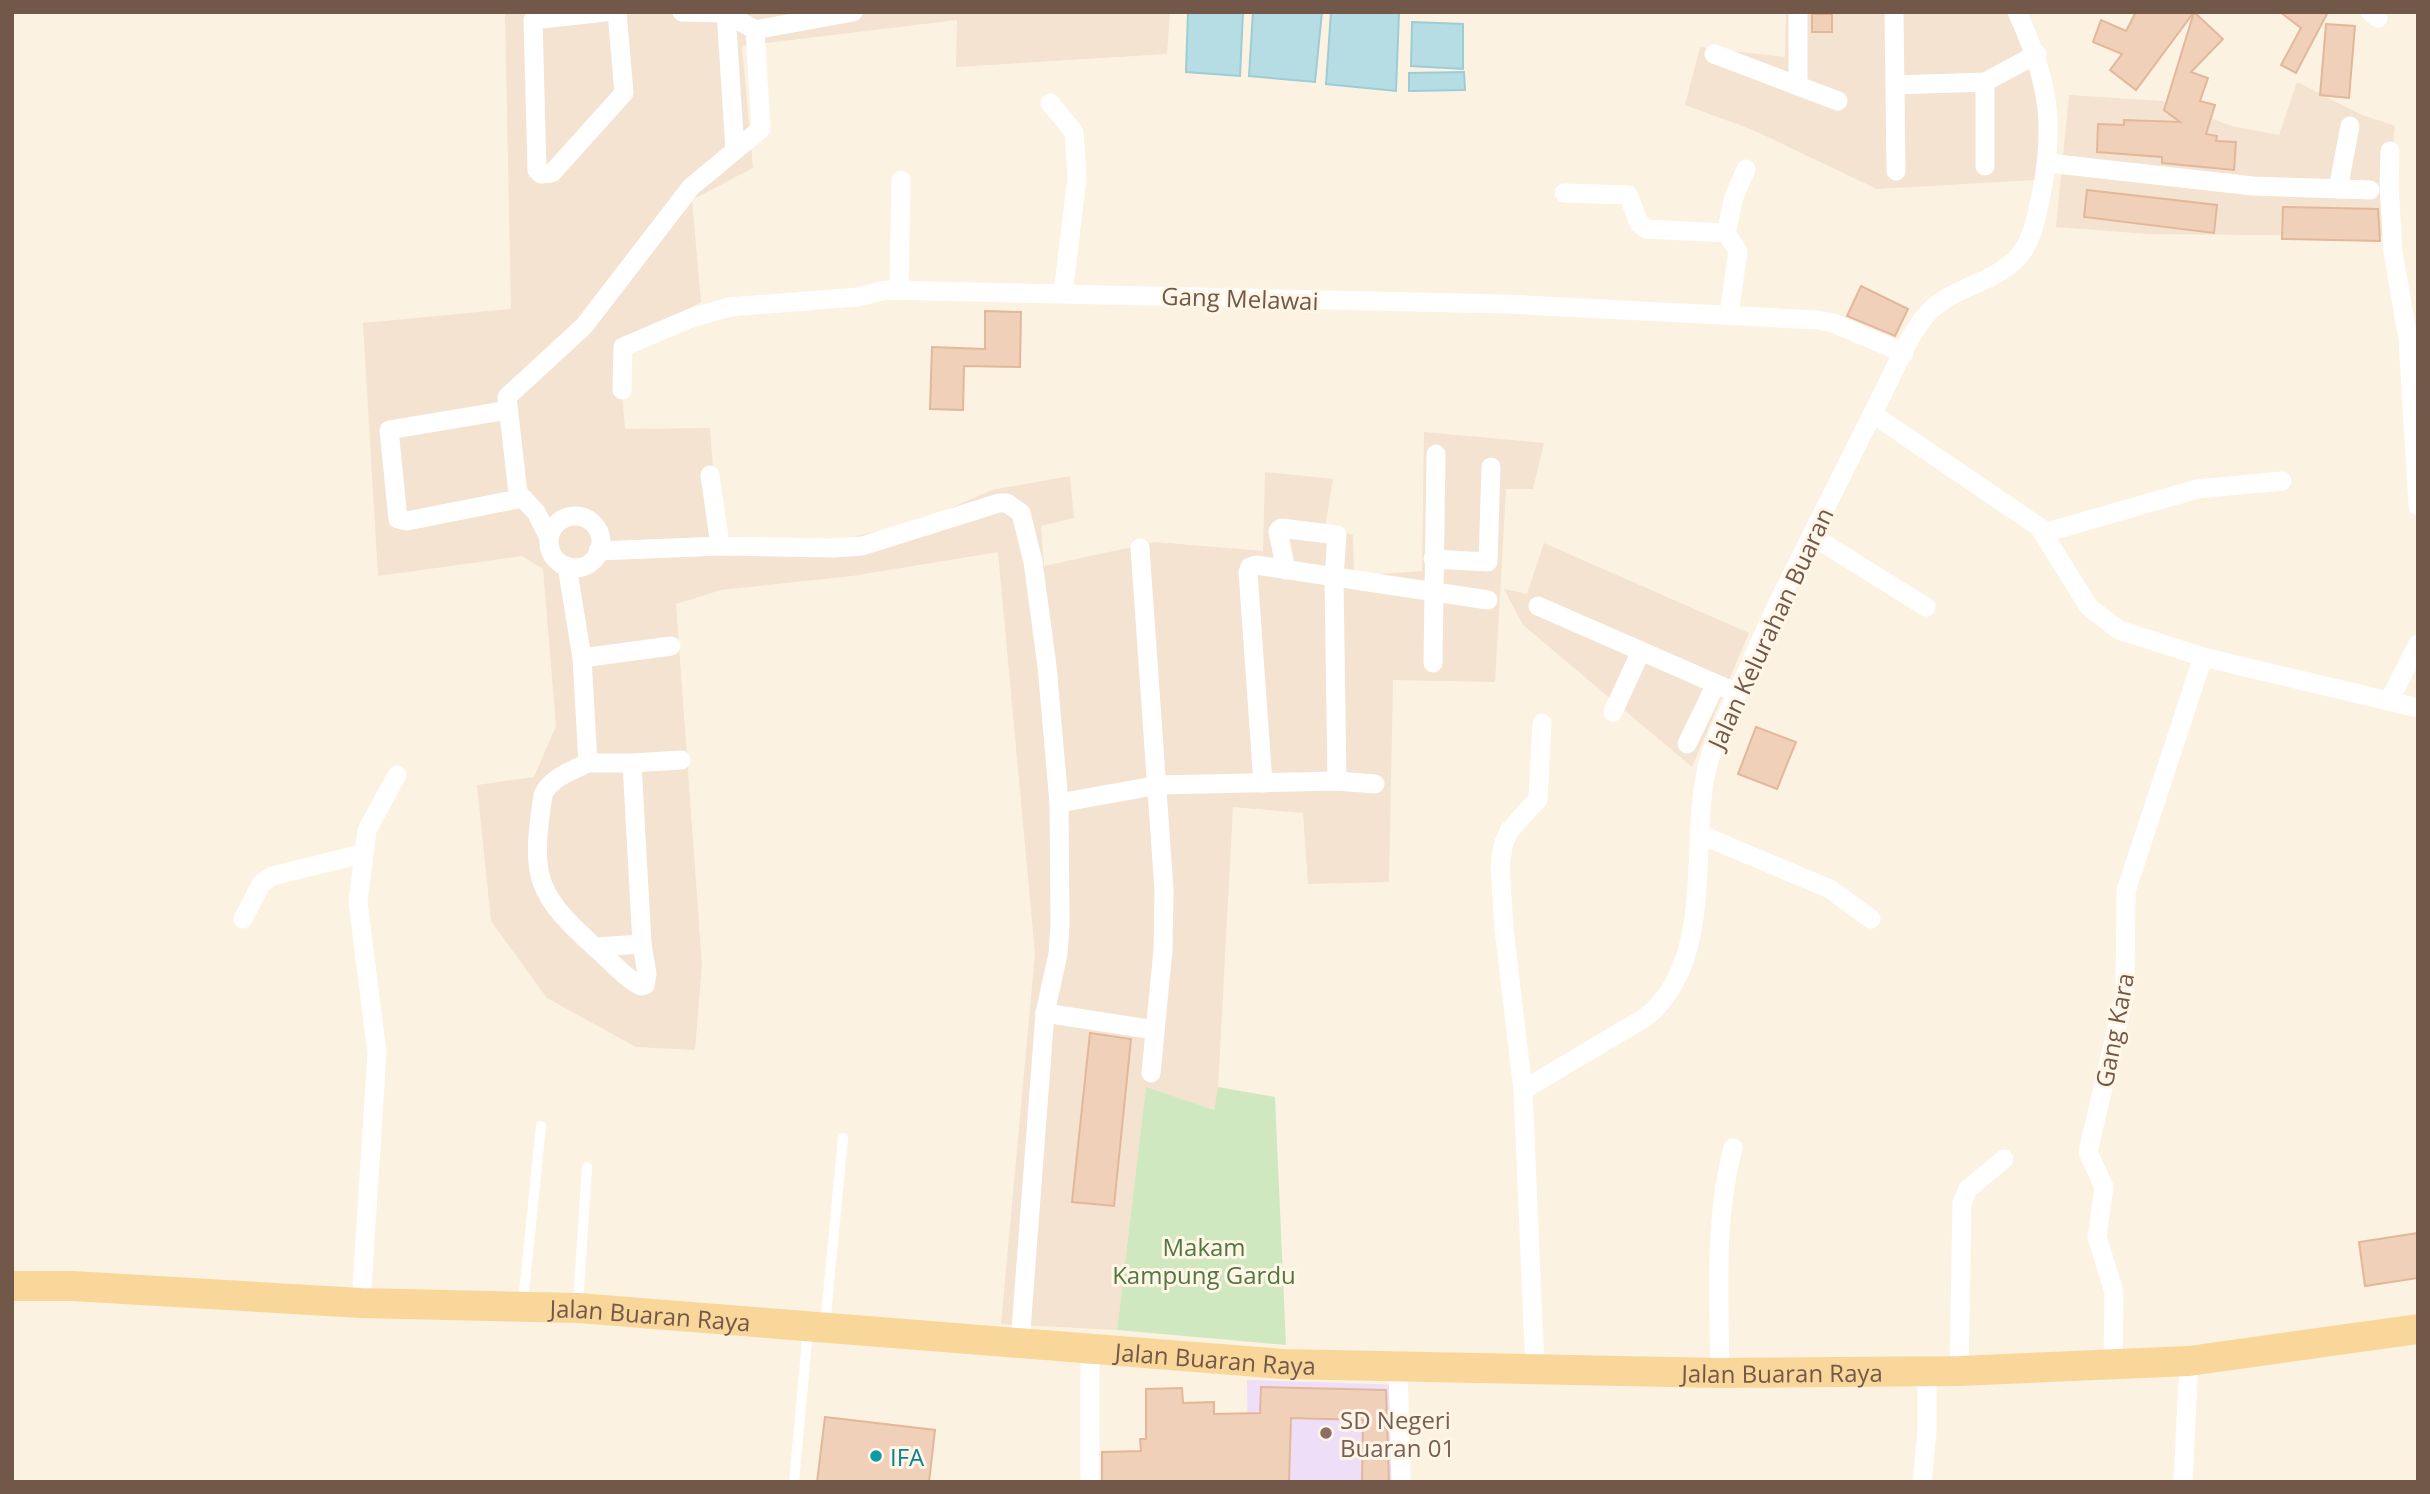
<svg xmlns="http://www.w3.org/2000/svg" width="2430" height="1494" viewBox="0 0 2430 1494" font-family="'Open Sans',sans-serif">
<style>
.residential{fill:#f3e3d0}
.education{fill:#efdef8}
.green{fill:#d0e8c0}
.water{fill:#b6dde4;stroke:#9dccd6;stroke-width:2}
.building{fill:#f0d0b9;stroke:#e3b79a;stroke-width:2}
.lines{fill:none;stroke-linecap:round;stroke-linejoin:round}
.lane{stroke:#fff;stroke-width:10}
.street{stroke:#fff;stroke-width:19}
.primary{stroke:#f9d79a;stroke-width:30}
.education-dot{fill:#8d6e63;stroke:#fff6e7;stroke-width:2.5}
.culture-dot{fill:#0f9aa8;stroke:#fff6e7;stroke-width:2.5}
.labels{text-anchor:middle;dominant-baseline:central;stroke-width:6;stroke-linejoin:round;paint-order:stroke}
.street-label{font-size:24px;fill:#725849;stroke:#fff6e7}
.park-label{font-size:24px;fill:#517841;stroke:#fff6e7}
.education-label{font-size:24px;fill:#785e54;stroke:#fff6e7;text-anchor:start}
.culture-label{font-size:24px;fill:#0d838f;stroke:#fff6e7;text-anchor:start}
</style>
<rect width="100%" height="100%" fill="#fcf2e1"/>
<g class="residential">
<polygon points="505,12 1170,12 1167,54 956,67 957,20 742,46 753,168 692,200 701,302 618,346 625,429 710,428 718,536 840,540 921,521 992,490 1070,476 1074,518 1041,526 1044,566 1155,542 1263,551 1265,472 1333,479 1325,527 1353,535 1354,576 1422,571 1424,432 1544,443 1533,489 1506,489 1495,682 1393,680 1389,882 1308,884 1303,813 1233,807 1218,1087 1214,1110 1146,1088 1117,1330 1001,1324 1035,954 998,552 852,576 721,590 676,604 702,965 695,1050 636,1047 547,998 491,921 477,785 534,777 556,726 543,569 522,556 378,576 363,323 511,309"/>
<polygon points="1786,12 2008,12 2039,87 2044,125 2035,180 1877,189 1753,130 1685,105 1700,47 1785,57"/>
<polygon points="2297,82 2362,115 2395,126 2383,236 2149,234 2056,227 2069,95 2162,101 2232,126 2279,135"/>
<polygon points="1544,543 1749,633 1692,767 1523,625 1504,589 1527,594"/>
</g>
<polygon class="education" points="1247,1380 1405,1385 1405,1482 1248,1482"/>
<polygon class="green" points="1146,1087 1214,1110 1218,1087 1275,1097 1286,1345 1117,1330"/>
<g class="water">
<polygon points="1188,12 1243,12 1240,76 1186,72"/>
<polygon points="1253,12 1322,12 1315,82 1249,76"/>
<polygon points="1331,12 1399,12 1396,91 1326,84"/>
<polygon points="1412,22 1463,24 1463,69 1411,66"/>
<polygon points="1464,72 1465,90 1409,91 1409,73"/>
</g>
<g class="building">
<polygon points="2136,12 2194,12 2136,90 2110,70 2122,54 2093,42 2101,20 2126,31"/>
<polygon points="2194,12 2223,39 2191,72 2208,78 2200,101 2215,105 2206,134 2217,136 2216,141 2236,142 2234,170 2162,163 2162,157 2097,152 2098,124 2124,125 2124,120 2180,122 2164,110"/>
<polygon points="2280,12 2328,12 2296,73 2281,65 2301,28"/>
<rect x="1812" y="14" width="20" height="18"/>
<polygon points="2326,24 2355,26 2349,98 2320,95"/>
<polygon points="2087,190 2217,205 2214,233 2084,217"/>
<polygon points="2283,207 2378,209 2380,241 2282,239"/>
<polygon points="1861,286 1908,309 1895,336 1847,316"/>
<polygon points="985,311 1021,312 1020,367 964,366 963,410 930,409 932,347 985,349"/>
<polygon points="1756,727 1796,742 1777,789 1738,774"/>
<polygon points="1090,1033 1131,1039 1114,1206 1072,1202"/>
<polygon points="2418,1233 2418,1278 2365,1286 2359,1242"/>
<polygon points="1261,1387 1386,1390 1389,1482 1362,1482 1363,1420 1291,1418 1289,1482 1102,1482 1102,1452 1141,1451 1140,1439 1146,1439 1146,1389 1182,1388 1183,1403 1214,1402 1214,1414 1260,1413"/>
<polygon points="825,1417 935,1430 929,1482 817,1482"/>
</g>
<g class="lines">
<g class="lane">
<polyline points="523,1302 541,1126"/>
<polyline points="578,1304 587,1167"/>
<polyline points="825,1325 843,1138"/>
<polyline points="794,1482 808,1330"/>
</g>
<g class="street">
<polyline points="605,12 533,20 537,170 541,174 552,173 624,93 617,12"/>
<polyline points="682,12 726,13 755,30 853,12"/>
<polyline points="726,12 735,150"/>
<polyline points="1894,12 1896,171"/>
<polyline points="2370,12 2378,18"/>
<polyline points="1714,54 1838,101"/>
<polyline points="1895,85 1985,82 2037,54"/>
<polyline points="1798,86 1798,12"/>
<polyline points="1050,103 1074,132 1077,179 1063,293"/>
<polyline points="2390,151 2389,186 2393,252 2408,339 2418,506"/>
<polyline points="2048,163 2253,186 2370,190"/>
<polyline points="1985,166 1985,82"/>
<polyline points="2338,189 2350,126"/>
<polyline points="1564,193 1628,195 1639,223 1646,229 1726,233 1738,251 1729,314"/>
<polyline points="1726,233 1734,197 1746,169"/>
<polyline points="899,289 901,180"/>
<polyline points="622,390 623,347 691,318 729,307 858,297 886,290 1505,304 1817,320 1833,323 1904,353"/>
<polyline points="508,410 389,430 398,519 407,521 523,498"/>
<polyline points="1873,414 2039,527 2089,607 2119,630 2203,657 2418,708"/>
<polyline points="710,475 720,546"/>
<circle cx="575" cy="542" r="26"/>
<polyline points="2044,533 2197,489 2282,481"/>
<polyline points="1812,536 1926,607"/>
<polyline points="549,538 536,512 518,493 507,397 584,326 691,187 761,129 755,30"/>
<polyline points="1140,548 1164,890 1163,950 1151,1073"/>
<polyline points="598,551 720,546 834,548 862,546 999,503 1007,503 1021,513 1033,562 1047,666 1059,803 1060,924 1058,954 1045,1013 1020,1343"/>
<polyline points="1433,559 1488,562 1491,467"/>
<polyline points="567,566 582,658 588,763"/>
<polyline points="1286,570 1278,531 1281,528 1337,535 1334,578 1337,781"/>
<polyline points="1538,606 1737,693"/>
<polyline points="582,658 671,646"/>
<polyline points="1433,663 1436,454"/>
<polyline points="2389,701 2418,644"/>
<polyline points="1613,712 1641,651"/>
<polyline points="1687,744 1716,684"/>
<path d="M588,763H632L642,944L647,974L645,985L641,986C626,979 612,962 599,951C536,894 530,880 543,795C550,778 573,770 588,763Z"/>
<polyline points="632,763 681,760"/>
<polyline points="1263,783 1248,572 1250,567 1256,565 1488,600"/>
<polyline points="1059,803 1159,785 1337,781 1375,784"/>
<polyline points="1699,834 1830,889 1871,919"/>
<polyline points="243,919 261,884 272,876 362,854"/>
<polyline points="595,947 642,944"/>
<polyline points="1045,1013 1155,1030"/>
<polyline points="1523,1090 1504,929 1500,866 1503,845 1509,831 1538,799 1542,723"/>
<polyline points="361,1303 377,1053 358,902 367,830 397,775"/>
<polyline points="1090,1348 1090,1482"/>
<polyline points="2113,1364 2114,1292 2097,1237 2104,1187 2088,1152 2125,993 2126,891 2203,657"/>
<polyline points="1398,1368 1401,1482"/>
<path d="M1535,1370L1523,1090L1646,1017C1717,960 1688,841 1708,764C1714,740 1726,718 1736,696C1751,663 1765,630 1781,597C1814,531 1847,464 1880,399C1894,372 1907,337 1927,314C1950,287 1994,284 2018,257C2031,243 2035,222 2039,205C2056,128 2050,83 2017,12"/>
<polyline points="1959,1371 1962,1203 1968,1189 2004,1159"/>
<path d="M1720,1373C1719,1299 1714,1219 1733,1148"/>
<polyline points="1922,1482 1927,1431 1927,1370"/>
<polyline points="2183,1482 2189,1361"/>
</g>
<path class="primary" id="s1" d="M12,1286H72L361,1303L578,1308L1283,1364L1720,1373L1959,1371L2189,1361L2418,1329"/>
</g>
<circle class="education-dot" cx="1326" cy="1433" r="7"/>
<circle class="culture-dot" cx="876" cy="1456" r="7"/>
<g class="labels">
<g class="street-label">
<text transform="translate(1240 298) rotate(2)">Gang Melawai</text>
<text transform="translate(1770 628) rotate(-65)">Jalan Kelurahan Buaran</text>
<text transform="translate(2114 1030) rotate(-79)">Gang Kara</text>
<text stroke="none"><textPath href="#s1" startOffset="639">Jalan Buaran Raya</textPath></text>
<text stroke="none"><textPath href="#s1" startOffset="1206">Jalan Buaran Raya</textPath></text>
<text stroke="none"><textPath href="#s1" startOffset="1773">Jalan Buaran Raya</textPath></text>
</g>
<g class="park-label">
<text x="1204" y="1246">Makam<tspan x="1204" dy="28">Kampung Gardu</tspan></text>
</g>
<g class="education-label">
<text x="1340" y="1419">SD Negeri<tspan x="1340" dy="28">Buaran 01</tspan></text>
</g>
<g class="culture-label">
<text x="890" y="1456">IFA</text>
</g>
</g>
<rect width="2430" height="1494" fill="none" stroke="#725849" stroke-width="28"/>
</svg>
